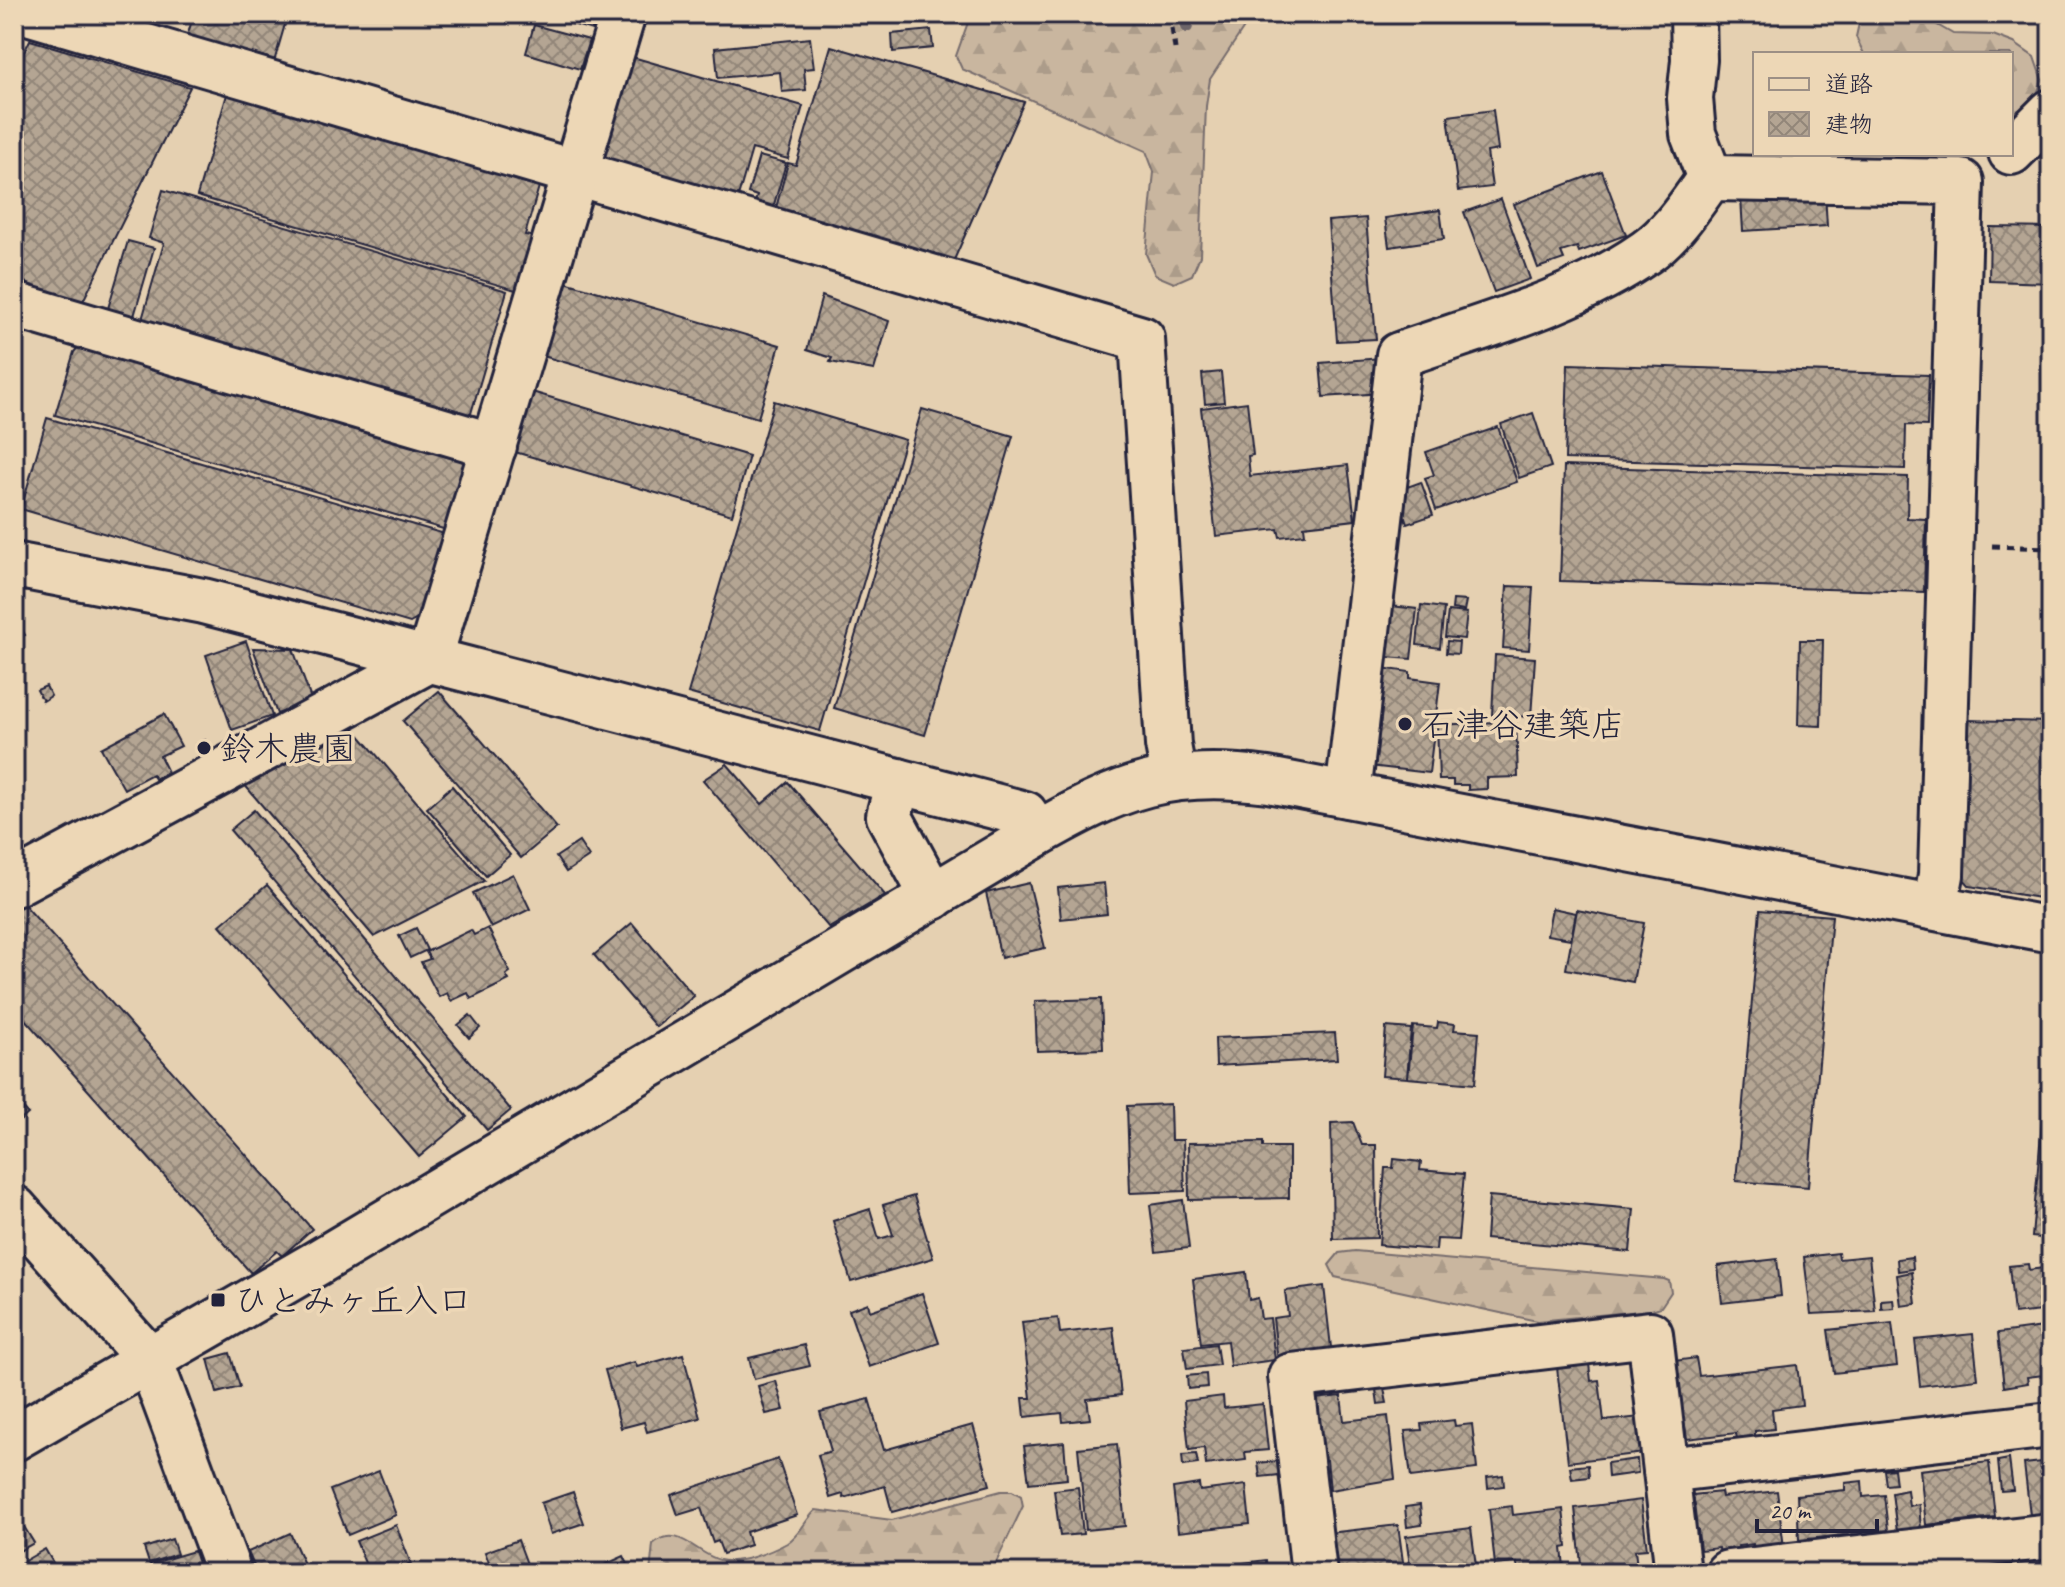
<svg xmlns="http://www.w3.org/2000/svg" width="2065" height="1587" viewBox="0 0 2065 1587" font-family="Caveat,'Klee One',sans-serif">
<style>
.forest{fill:url(#forest-firs);stroke:#766c6d;stroke-width:2}
.lines{fill:none;stroke-linecap:round;stroke-linejoin:round}
.stream{stroke:#6d6569;stroke-width:12}
.building{fill:url(#building-cross-hatch);stroke:#22223b;stroke-width:2}
.street-casing{stroke:#22223b;stroke-width:50}
.secondary-casing{stroke:#22223b;stroke-width:50}
.path{stroke:#22223b;stroke-width:5;stroke-dasharray:8 6;stroke-linecap:butt}
.street{stroke:#edd7b6;stroke-width:44}
.secondary{stroke:#edd7b6;stroke-width:44}
.poi-dot{fill:#22223b;stroke:#edd7b6;stroke-width:3}
.labels{text-anchor:middle;dominant-baseline:central;stroke-width:7;stroke-linejoin:round;paint-order:stroke}
.poi-label{font-size:34px;fill:#22223b;stroke:#edd7b6;text-anchor:start}
</style>
<defs>
<pattern id="forest-firs" width="22" height="20" patternUnits="userSpaceOnUse" patternTransform="scale(2)"><rect width="22" height="20" fill="#c9b69f"/><path d="M5 1l3.5 6h-7zM16 11l3.5 6h-7z" fill="#ac9c8a"/></pattern>
<pattern id="building-cross-hatch" width="8" height="8" patternUnits="userSpaceOnUse" patternTransform="scale(2)"><rect width="8" height="8" fill="#b4a593"/><path d="M0 0l8 8M0 8l8-8" fill="none" stroke="#928679"/></pattern>
</defs>
<rect width="100%" height="100%" fill="#e5d0b1"/>
<filter id="ink" filterUnits="userSpaceOnUse"><feTurbulence type="fractalNoise" baseFrequency=".0125" numOctaves="2"/><feDisplacementMap in="SourceGraphic" scale="16" xChannelSelector="R" yChannelSelector="G"/><feConvolveMatrix kernelMatrix="1 2 1 2 8 2 1 2 1" color-interpolation-filters="sRGB"/></filter>
<g filter="url(#ink)">
<g class="forest">
<polygon points="971,14 1253,14 1210,79 1206,106 1200,256 1192,275 1174,283 1155,275 1146,254 1154,172 1146,151 962,69 956,56"/>
<polygon points="1861,14 1918,14 1953,34 1993,35 2014,43 2034,57 2042,80 2037,94 2025,108 2011,113 2011,54 1864,54 1856,37"/>
<polygon points="1355,1251 1664,1279 1669,1281 1671,1292 1661,1307 1651,1310 1537,1321 1335,1277 1329,1265 1339,1253"/>
<path d="M1001,1491H1012L1021,1496L1023,1506L991,1573H650L653,1544C679,1523 695,1554 720,1560C738,1565 771,1552 787,1543C800,1535 805,1520 816,1510L892,1520Z"/>
</g>
<g class="lines">
<polyline class="stream" points="1185,14 1187,27"/>
</g>
<g class="building">
<polygon points="183,14 288,14 274,62 187,37 193,17"/>
<polygon points="539,14 597,14 592,30"/>
<polygon points="534,25 589,40 580,69 526,53"/>
<polygon points="931,30 933,48 893,52 892,34"/>
<polygon points="810,38 814,68 804,69 806,90 782,92 780,72 718,78 715,48"/>
<polygon points="30,40 190,87 79,309 14,277 14,72"/>
<polygon points="831,46 1024,102 954,260 776,208 788,163 796,165"/>
<polygon points="629,56 803,106 788,159 752,149 738,197 605,159 601,152"/>
<polygon points="228,91 540,183 525,235 535,237 519,291 197,196"/>
<polygon points="1493,110 1498,150 1487,152 1492,187 1458,191 1448,116"/>
<polygon points="1771,154 1816,154 1814,165 1770,160"/>
<polygon points="759,156 786,163 773,208 755,202 757,196 748,193"/>
<polygon points="1602,171 1626,235 1579,252 1577,247 1561,252 1564,259 1538,268 1514,204"/>
<polygon points="163,190 507,291 467,427 139,330 164,243 149,238"/>
<polygon points="1825,193 1827,226 1743,231 1741,198"/>
<polygon points="1501,199 1530,279 1494,292 1464,212"/>
<polygon points="1440,210 1444,239 1389,247 1385,218"/>
<polygon points="1366,218 1376,339 1337,341 1328,221"/>
<polygon points="1990,227 2051,228 2051,283 1989,281"/>
<polygon points="128,241 154,248 132,323 106,315"/>
<polygon points="565,282 780,345 758,418 543,356"/>
<polygon points="822,296 889,321 874,370 830,362 832,358 807,350"/>
<polygon points="85,339 470,461 450,531 55,415 74,352"/>
<polygon points="1381,358 1384,393 1323,397 1320,363"/>
<polygon points="1568,364 1929,375 1927,426 1906,425 1905,469 1565,459"/>
<polygon points="1221,372 1224,402 1205,404 1202,374"/>
<polygon points="532,392 749,456 732,515 515,452"/>
<polygon points="774,401 905,440 820,731 688,693"/>
<polygon points="1247,402 1253,455 1248,456 1250,476 1348,465 1355,520 1304,526 1305,534 1280,537 1278,529 1216,536 1201,408"/>
<polygon points="922,409 1013,436 925,735 834,708"/>
<polygon points="1533,413 1551,467 1519,478 1501,424"/>
<polygon points="47,418 448,535 424,615 410,623 21,509"/>
<polygon points="1498,427 1517,482 1436,510 1425,478 1434,475 1426,452"/>
<polygon points="1564,466 1908,477 1907,518 1926,519 1924,592 1560,581"/>
<polygon points="1421,482 1433,515 1407,524 1396,491"/>
<polygon points="1507,586 1533,587 1529,650 1503,648"/>
<polygon points="1453,600 1466,601 1464,611 1452,609"/>
<polygon points="1421,605 1444,608 1440,648 1417,645"/>
<polygon points="1391,606 1417,609 1411,659 1386,657"/>
<polygon points="1448,611 1467,613 1464,639 1445,637"/>
<polygon points="16,619 25,635 14,640 14,621"/>
<polygon points="1800,640 1823,640 1821,726 1798,725"/>
<polygon points="246,641 272,716 232,730 206,655"/>
<polygon points="1447,641 1459,642 1458,654 1446,653"/>
<polygon points="253,648 293,649 312,702 277,714"/>
<polygon points="1495,655 1535,658 1531,717 1492,715"/>
<polygon points="1381,668 1410,672 1410,678 1440,682 1429,773 1370,766"/>
<polygon points="46,686 51,696 43,701 37,690"/>
<polygon points="439,691 557,828 521,858 403,721"/>
<polygon points="164,714 181,746 160,756 168,772 155,779 152,774 124,789 101,748"/>
<polygon points="1965,720 2051,722 2051,900 1970,886 1960,875"/>
<polygon points="1516,721 1518,777 1487,778 1487,789 1468,790 1468,785 1453,785 1453,780 1439,780 1437,725"/>
<polygon points="351,725 484,881 374,937 243,783"/>
<polygon points="205,740 212,752 203,757 197,744"/>
<polygon points="727,764 762,804 788,782 885,895 829,928 703,780"/>
<polygon points="452,786 510,855 486,876 427,808"/>
<polygon points="254,810 511,1110 487,1130 230,830"/>
<polygon points="579,842 589,857 566,872 556,857"/>
<polygon points="513,874 530,909 491,928 473,893"/>
<polygon points="1029,883 1045,948 1001,958 986,893"/>
<polygon points="1104,883 1107,914 1061,919 1058,888"/>
<polygon points="267,885 467,1117 419,1157 220,925"/>
<polygon points="22,902 312,1229 282,1256 277,1251 251,1273 14,1007 14,909"/>
<polygon points="1552,908 1576,913 1571,939 1547,935"/>
<polygon points="1577,910 1644,923 1633,982 1566,969"/>
<polygon points="1760,910 1832,916 1808,1187 1736,1181"/>
<polygon points="632,923 694,996 656,1027 594,955"/>
<polygon points="416,928 427,950 410,958 399,936"/>
<polygon points="488,928 510,972 506,975 509,980 471,999 468,993 451,1001 447,993 439,997 421,962 430,959 426,952 471,930 474,935"/>
<polygon points="1101,999 1103,1049 1037,1051 1035,1001"/>
<polygon points="470,1015 480,1028 469,1038 458,1025"/>
<polygon points="2051,1018 2051,1239 2032,1237"/>
<polygon points="1438,1022 1455,1024 1454,1030 1479,1032 1475,1084 1408,1078 1413,1026 1437,1028"/>
<polygon points="1386,1027 1411,1029 1407,1078 1382,1076"/>
<polygon points="1335,1033 1337,1059 1216,1066 1215,1038"/>
<polygon points="14,1098 28,1114 14,1126"/>
<polygon points="1170,1104 1171,1140 1183,1140 1185,1191 1130,1193 1127,1106"/>
<polygon points="1353,1122 1362,1145 1376,1145 1377,1238 1333,1239 1331,1123"/>
<polygon points="1263,1142 1263,1147 1289,1147 1289,1198 1189,1200 1188,1143"/>
<polygon points="1394,1159 1421,1162 1420,1170 1464,1174 1458,1240 1437,1239 1436,1250 1379,1245 1385,1168 1393,1168"/>
<polygon points="914,1196 933,1258 851,1282 833,1221 870,1209 879,1239 893,1235 883,1205"/>
<polygon points="1489,1196 1634,1209 1630,1252 1486,1239"/>
<polygon points="1183,1200 1189,1248 1156,1252 1150,1205"/>
<polygon points="1838,1253 1839,1259 1869,1256 1875,1311 1811,1314 1804,1257"/>
<polygon points="1912,1257 1913,1269 1898,1271 1897,1259"/>
<polygon points="1777,1259 1781,1296 1722,1303 1718,1266"/>
<polygon points="2028,1264 2029,1270 2051,1267 2051,1310 2014,1314 2009,1266"/>
<polygon points="1246,1272 1249,1300 1258,1298 1261,1319 1270,1318 1275,1360 1230,1366 1227,1341 1201,1344 1193,1279"/>
<polygon points="1912,1272 1916,1304 1901,1306 1897,1275"/>
<polygon points="1324,1286 1332,1356 1278,1362 1273,1318 1288,1316 1285,1291"/>
<polygon points="922,1293 939,1343 869,1367 849,1310 868,1303 870,1311"/>
<polygon points="1893,1299 1894,1308 1881,1309 1881,1300"/>
<polygon points="1058,1318 1060,1333 1113,1327 1121,1395 1087,1399 1090,1419 1063,1422 1062,1413 1025,1417 1023,1398 1031,1398 1022,1322"/>
<polygon points="1892,1323 1897,1366 1834,1373 1828,1330"/>
<polygon points="2051,1326 2051,1374 2027,1377 2028,1383 2004,1387 1998,1333"/>
<polygon points="1973,1334 1978,1379 1920,1386 1915,1340"/>
<polygon points="1216,1344 1219,1365 1187,1369 1184,1348"/>
<polygon points="804,1345 810,1366 754,1379 749,1358"/>
<polygon points="230,1353 240,1387 217,1393 208,1359"/>
<polygon points="683,1354 700,1418 647,1432 644,1422 621,1428 605,1370 635,1362 637,1367"/>
<polygon points="1588,1355 1591,1381 1599,1380 1604,1421 1640,1417 1645,1453 1568,1462 1556,1359"/>
<polygon points="1696,1358 1699,1376 1797,1365 1802,1405 1772,1409 1774,1429 1755,1431 1755,1436 1737,1439 1736,1433 1687,1439 1684,1419 1673,1420 1666,1362"/>
<polygon points="1206,1374 1207,1387 1188,1389 1187,1376"/>
<polygon points="776,1381 784,1410 766,1414 758,1386"/>
<polygon points="1384,1389 1387,1403 1378,1404 1376,1390"/>
<polygon points="1223,1396 1224,1408 1263,1404 1268,1450 1245,1452 1246,1460 1206,1465 1204,1448 1189,1450 1184,1401"/>
<polygon points="1341,1396 1344,1421 1388,1416 1395,1479 1330,1490 1327,1460 1313,1462 1315,1399"/>
<polygon points="869,1399 884,1450 973,1425 990,1485 892,1512 885,1486 844,1498 843,1494 830,1498 818,1455 831,1451 820,1412"/>
<polygon points="1454,1420 1455,1426 1472,1424 1477,1469 1411,1477 1405,1431 1422,1430 1421,1424"/>
<polygon points="1064,1442 1067,1479 1029,1483 1024,1446"/>
<polygon points="1117,1444 1125,1526 1086,1530 1078,1448"/>
<polygon points="1196,1454 1198,1464 1183,1466 1182,1455"/>
<polygon points="778,1459 797,1515 746,1532 750,1545 723,1554 718,1541 713,1543 701,1508 678,1515 671,1495"/>
<polygon points="1637,1459 1638,1473 1608,1477 1607,1463"/>
<polygon points="2009,1459 2013,1490 2001,1491 1998,1461"/>
<polygon points="1277,1461 1279,1475 1260,1477 1258,1463"/>
<polygon points="2051,1461 2051,1513 2030,1515 2024,1464"/>
<polygon points="1989,1462 1995,1517 1926,1525 1920,1470"/>
<polygon points="1588,1465 1589,1477 1572,1479 1570,1467"/>
<polygon points="1894,1469 1896,1484 1886,1485 1884,1470"/>
<polygon points="379,1471 396,1515 348,1535 330,1490"/>
<polygon points="1503,1475 1504,1486 1488,1488 1487,1477"/>
<polygon points="1862,1481 1863,1497 1884,1495 1888,1530 1799,1540 1797,1495 1845,1490 1845,1483"/>
<polygon points="1199,1484 1200,1491 1246,1485 1250,1524 1178,1532 1173,1488"/>
<polygon points="1078,1487 1083,1534 1060,1536 1054,1490"/>
<polygon points="1907,1490 1909,1506 1919,1504 1921,1529 1897,1532 1892,1493"/>
<polygon points="1777,1491 1784,1548 1754,1552 1753,1544 1738,1546 1739,1553 1720,1555 1719,1548 1700,1550 1698,1530 1687,1531 1684,1507 1695,1506 1693,1495 1721,1492 1722,1497"/>
<polygon points="573,1492 584,1523 551,1534 541,1503"/>
<polygon points="1641,1500 1647,1549 1635,1550 1637,1567 1582,1573 1575,1508"/>
<polygon points="14,1502 19,1510 15,1512 34,1543 14,1554"/>
<polygon points="1420,1505 1422,1525 1407,1527 1405,1507"/>
<polygon points="1512,1506 1513,1515 1563,1509 1567,1547 1562,1548 1564,1567 1518,1568 1517,1563 1495,1565 1489,1509"/>
<polygon points="396,1525 411,1564 389,1573 369,1573 356,1541"/>
<polygon points="1398,1525 1404,1569 1393,1570 1393,1573 1325,1573 1320,1534"/>
<polygon points="1471,1528 1477,1573 1411,1573 1406,1536"/>
<polygon points="290,1533 308,1573 257,1573 248,1552"/>
<polygon points="172,1539 177,1554 149,1563 144,1548"/>
<polygon points="518,1540 527,1564 493,1573 485,1552"/>
<polygon points="45,1549 59,1573 14,1573 14,1567"/>
<polygon points="194,1551 201,1573 153,1573 150,1564"/>
<polygon points="624,1556 632,1573 586,1573"/>
<polygon points="1266,1560 1267,1573 1179,1573 1179,1571"/>
</g>
<g class="lines">
<g class="street-casing">
<g id="street">
<polyline points="34,14 1142,339 1168,745 1174,777"/>
<polyline points="1693,14 1694,60 1690,98 1693,134 1710,178"/>
<polyline points="2011,152 2051,112"/>
<polyline points="14,305 494,446"/>
<polyline points="898,781 889,816 933,897"/>
<path d="M1348,795L1399,355C1482,326 1573,303 1646,252C1673,233 1691,204 1710,178L1961,182L1941,875L1935,907"/>
<polyline points="14,884 429,660 623,14"/>
<polyline points="14,1208 150,1360 229,1573"/>
<polyline points="1666,1470 2051,1425"/>
<polyline points="1314,1573 1291,1376 1650,1334 1678,1573"/>
<polyline points="1728,1573 2051,1536"/>
</g>
</g>
<g class="secondary-casing">
<g id="secondary">
<polyline points="14,565 203,601 1025,814 1037,834"/>
<path d="M14,1438L317,1263L1037,834C1121,786 1169,767 1268,780L2051,930"/>
</g>
</g>
<g class="path">
<polyline points="1170,14 1175,49"/>
<polyline points="1992,546 2051,548"/>
</g>
<use href="#street" class="street"/>
<use href="#secondary" class="secondary"/>
</g>
</g>
<g class="poi-dot">
<circle cx="1405" cy="724" r="8"/>
<circle cx="204" cy="748" r="8"/>
<rect x="210" y="1292" width="16" height="16" rx="4"/>
</g>
<g class="labels">
<g class="poi-label">
<text x="1421" y="724">石津谷建築店</text>
<text x="220" y="748">鈴木農園</text>
<text x="234" y="1300">ひとみヶ丘入口</text>
</g>
</g>
<rect width="2065" height="1587" fill="none" stroke="#edd7b6" stroke-width="48"/>
<rect x="24" y="24" width="2017" height="1539" fill="none" stroke="#22223b" stroke-width="3" filter="url(#ink)"/>
<rect x="1753" y="52" width="260" height="104" fill="#edd7b6" stroke="#9c8f85" stroke-width="2"/>
<rect x="1769" y="78" width="40" height="12" fill="#edd7b6" stroke="#9c8f85" stroke-width="2"/>
<text x="1825" y="92" font-size="24" fill="#22223b">道路</text>
<rect x="1769" y="112" width="40" height="24" fill="url(#building-cross-hatch)" stroke="#9c8f85" stroke-width="2"/>
<text x="1825" y="132" font-size="24" fill="#22223b">建物</text>
<path d="M1757 1519v12h120v-12" fill="none" stroke="#22223b" stroke-width="4"/>
<text x="1769" y="1519" font-size="24" fill="#22223b" stroke="#edd7b6" stroke-width="6" paint-order="stroke">20 m</text>
</svg>
